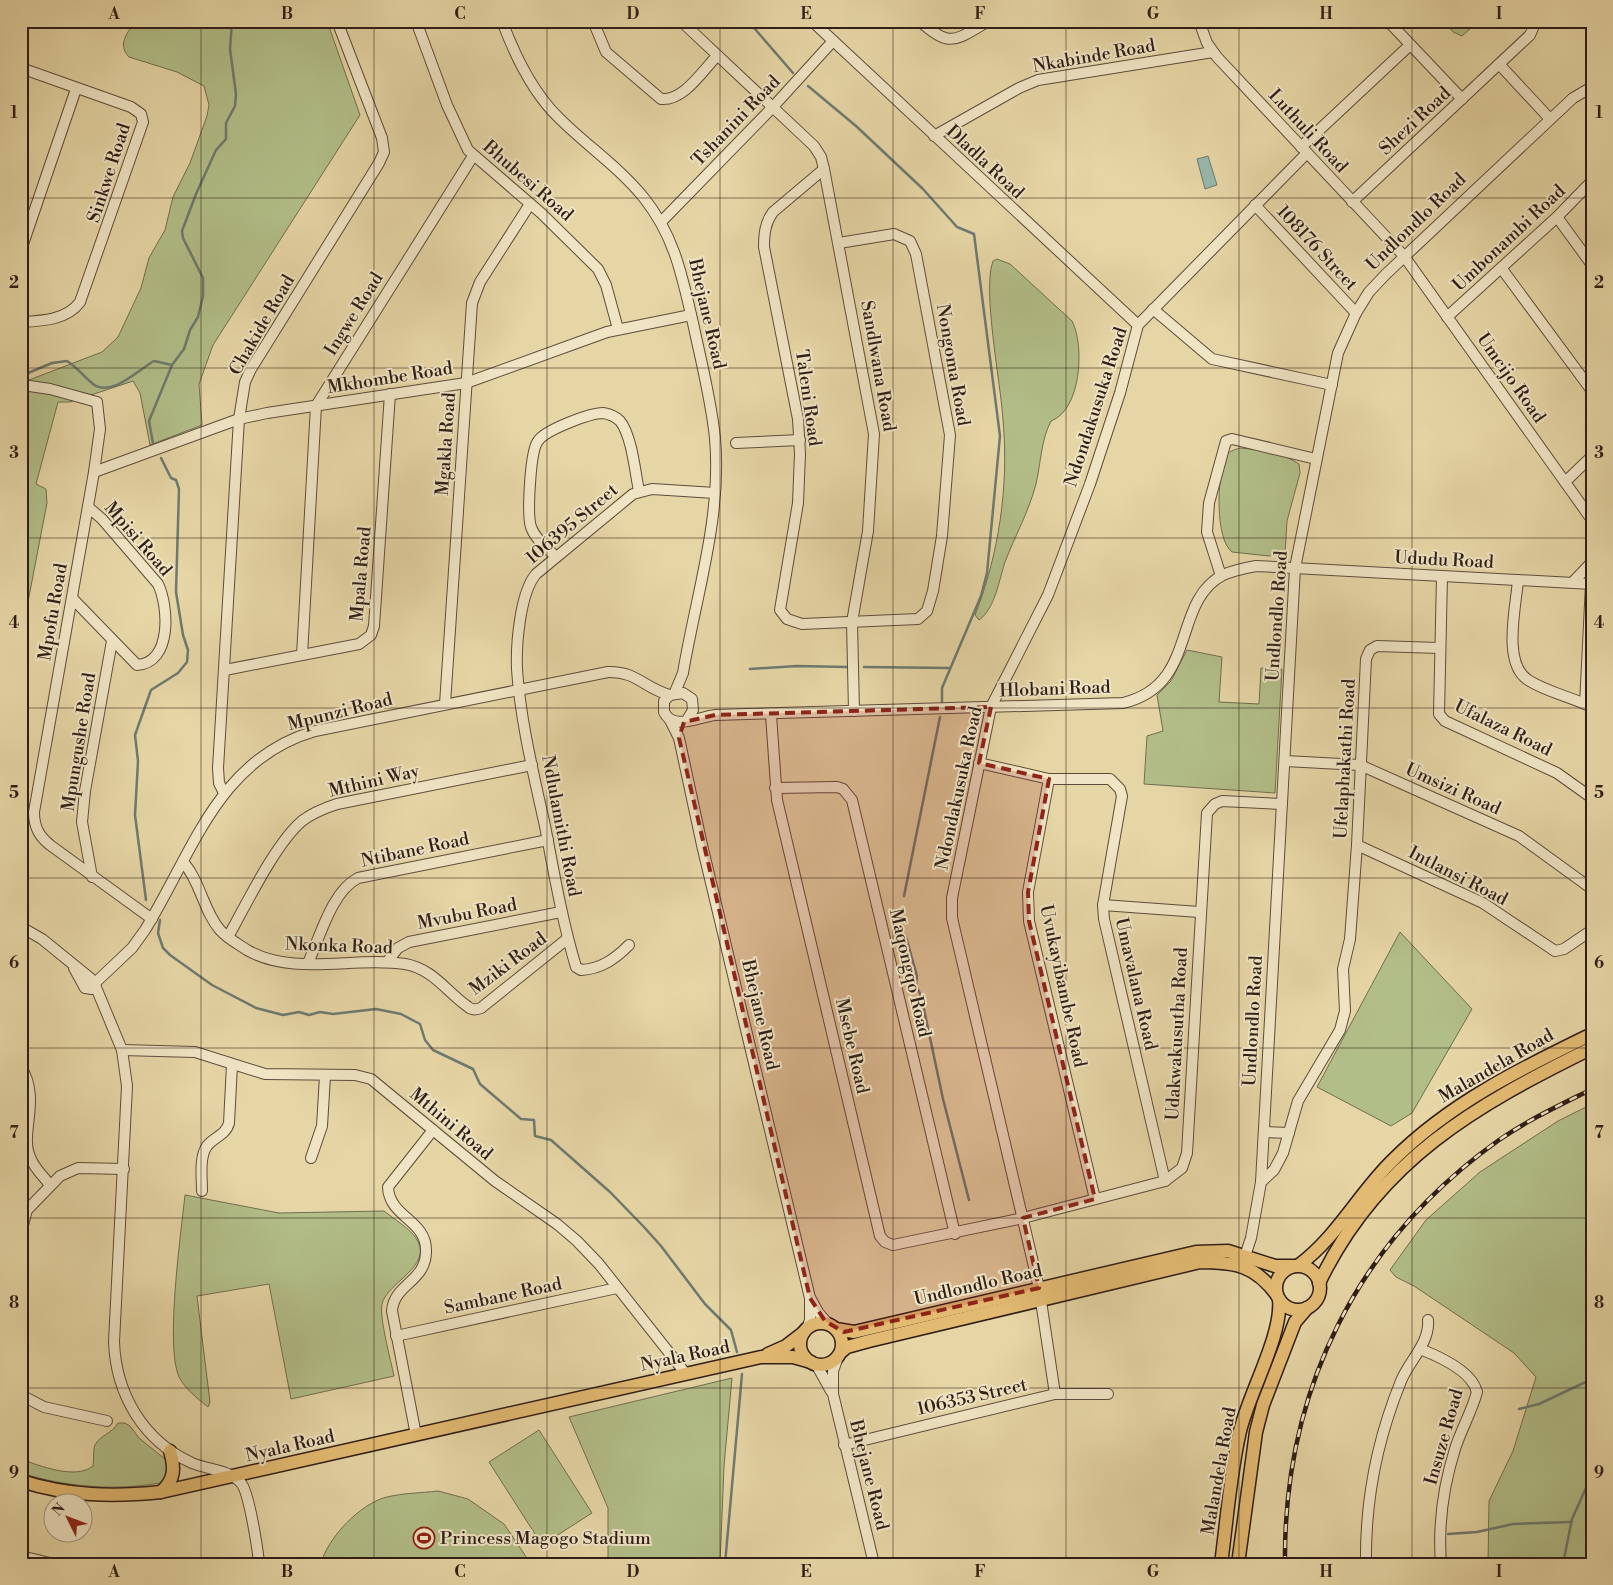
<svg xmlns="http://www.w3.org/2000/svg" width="1613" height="1585" viewBox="0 0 1613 1585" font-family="'Libre Bodoni',serif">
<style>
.green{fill:#b2be88;stroke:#706e50}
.water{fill:#97b8ac;stroke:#6d7a71}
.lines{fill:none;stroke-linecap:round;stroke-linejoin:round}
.stream{stroke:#6d7a71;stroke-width:2.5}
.minor-casing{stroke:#5d4c3b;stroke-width:12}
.major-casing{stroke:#2f1e18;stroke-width:15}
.minor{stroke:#efe4c4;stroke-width:10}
.major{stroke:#e3ba72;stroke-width:12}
.rail-casing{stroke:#2f1e18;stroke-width:4.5}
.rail{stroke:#efe4c4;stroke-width:2.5;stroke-dasharray:8;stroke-linecap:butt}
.marked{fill:#8f2418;fill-opacity:0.2;stroke:#8f2418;stroke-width:4;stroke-dasharray:10 6;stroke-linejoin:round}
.grid{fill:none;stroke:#2f1e18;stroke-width:1;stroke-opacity:0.55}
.labels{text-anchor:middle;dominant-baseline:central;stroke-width:4;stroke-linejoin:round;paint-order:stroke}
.street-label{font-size:18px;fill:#2f1e18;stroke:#efe4c4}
.poi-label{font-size:18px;fill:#2f1e18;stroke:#efe4c4;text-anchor:start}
.neatline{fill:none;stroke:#2f1e18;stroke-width:2}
.grid-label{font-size:16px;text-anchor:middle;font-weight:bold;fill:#2f1e18}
</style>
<rect width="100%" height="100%" fill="#e6d5a5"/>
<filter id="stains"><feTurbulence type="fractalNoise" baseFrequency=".004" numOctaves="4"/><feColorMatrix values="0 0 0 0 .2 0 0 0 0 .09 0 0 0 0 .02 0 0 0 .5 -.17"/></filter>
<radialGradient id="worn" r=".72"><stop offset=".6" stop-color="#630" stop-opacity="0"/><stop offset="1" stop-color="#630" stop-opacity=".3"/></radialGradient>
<g class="green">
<path d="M137,21H327L360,115L213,345L199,384L202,425L150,445L140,393L133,381L70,402H58L36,484L46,489L47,503L27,607L21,614V381L29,380L102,352L118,337L141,288L149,258L165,230L173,197L190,163L207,116L209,105L204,86L177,72L129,57C117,45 127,31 137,21Z"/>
<polygon points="1444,21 1479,21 1462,36 1453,32"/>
<path d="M997,259L1010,264L1072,321C1085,346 1081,410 1051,421C1041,440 1041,462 1036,484C1029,511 1015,536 1005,562C999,580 995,609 979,620L975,615C999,554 1009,486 1003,420C1001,384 982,290 993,261Z"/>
<path d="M1240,448C1262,450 1281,452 1299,464L1300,473L1287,521L1285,554L1269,556L1232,552C1215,539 1217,477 1225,458C1228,451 1234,450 1240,448Z"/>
<polygon points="1187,650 1222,657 1219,702 1259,704 1261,668 1282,669 1275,793 1144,784 1147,736 1163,731 1157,695 1171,681"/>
<polygon points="1400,932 1472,1009 1412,1113 1391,1126 1317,1087"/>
<polygon points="1592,1104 1592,1564 1488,1564 1489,1501 1513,1451 1536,1377 1514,1353 1414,1286 1396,1277 1390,1270 1426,1220 1480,1172 1558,1121"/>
<path d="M185,1195L279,1213L384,1211C394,1219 409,1228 416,1238C435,1266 387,1282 382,1304C379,1317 391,1361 394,1376L291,1399L269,1284L197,1296L210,1402L208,1407C197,1398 186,1390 179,1377C165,1346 181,1233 185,1195Z"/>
<polygon points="732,1378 724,1466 720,1564 608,1564 608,1508 569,1417"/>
<path d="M118,1423H125L130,1426L139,1438L165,1459L169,1467L165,1479L160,1483C114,1491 66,1487 21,1473V1459C40,1466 76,1480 93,1466C94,1460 93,1450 95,1445C100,1435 112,1434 118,1423Z"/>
<polygon points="539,1430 592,1513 542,1545 489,1462"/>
<path d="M438,1491L468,1499L504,1524L531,1564H321C327,1538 361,1503 387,1497C403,1493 421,1493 438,1491Z"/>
</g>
<polygon class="water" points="1208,156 1217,185 1205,189 1197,159"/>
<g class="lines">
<g class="stream">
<polyline points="740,21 755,29 793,73"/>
<polyline points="808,86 856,126 923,189 957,227 974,234 1000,436 987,573 981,596 942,688 942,702"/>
<path d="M21,376L52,363L67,361C77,367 84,377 93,384C111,398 138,370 154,361L172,365L184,349L190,330L198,317L203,296V278L183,238L182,231L196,194L216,150L226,139V123L235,106L236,94L230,49L232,21"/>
<polyline points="153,443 149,421 172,365"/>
<polyline points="864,667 949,668"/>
<polyline points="750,669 797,666 848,667"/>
<polyline points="904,896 940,717"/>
<polyline points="146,900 135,815 138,761 135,735 151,690 178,673 187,662 188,650 183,635 176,592 179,489 176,480 171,478 161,458"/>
<polyline points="160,920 158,933 163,948 170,955 212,985 256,1008 283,1015 299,1012 309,1015 320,1012 333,1014 376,1009 401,1014 420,1024 425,1040 433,1050 473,1069 480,1084 521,1119 534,1120 535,1136 551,1140 610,1192 644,1227 661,1246 705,1304 731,1330 737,1352"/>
<polyline points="906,937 917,976 916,985 921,996"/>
<polyline points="922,1000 943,1099 969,1200"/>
<polyline points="1519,1409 1539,1404 1592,1379"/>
<polyline points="1448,1534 1477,1532 1513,1524 1571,1522"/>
<polyline points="725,1564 742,1374"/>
<polyline points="1563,1564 1572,1519 1586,1488 1592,1466"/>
</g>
<g class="minor-casing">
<g id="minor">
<polyline points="416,21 447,105 468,150 541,213 598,269 606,285 618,329"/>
<path d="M502,21C515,56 532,92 559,118C587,146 619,167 644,198C675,237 682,276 693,323C701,361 711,399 715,438C722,518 696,595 683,673L675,692"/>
<path d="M593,21L606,52L661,99C684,101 702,71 717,56"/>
<polyline points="681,21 814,146 821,157 824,169 874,434 868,531 852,622 854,711"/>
<polyline points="812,21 1138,325"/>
<path d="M920,21C951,50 956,39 989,21"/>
<polyline points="1199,21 1207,43 1217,57 1404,256 1592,520"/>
<polyline points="1388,21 1462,99"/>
<polyline points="1499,64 1550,119"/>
<path d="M21,68L131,107L141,114L143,122L80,302C67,320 42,321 21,322"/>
<polyline points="934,136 1019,88 1038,80 1213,52"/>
<polyline points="1301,147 1410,45"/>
<path d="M824,169L773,212C765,223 764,234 764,247L798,419L800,454L798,503L780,610L787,619L802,624L918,619L927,611L933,591L942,536L950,435L916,254L910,241L894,234L839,243"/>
<polyline points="1352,202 1530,35 1536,21"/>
<polyline points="1255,205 1356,313"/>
<polyline points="1557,217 1592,265"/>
<polyline points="661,222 772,108 833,41"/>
<polyline points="21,250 76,89"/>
<polyline points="1502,269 1592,391"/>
<polyline points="1153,309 1212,359 1332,385"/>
<polyline points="1447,317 1557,217 1592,181"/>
<path d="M23,385L50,389L97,402L100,429L94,472L34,812C34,827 39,836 50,845L152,919"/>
<polyline points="736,443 800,440"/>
<polyline points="94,472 239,419 267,413 466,383 607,332 691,315"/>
<polyline points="1565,482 1592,456"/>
<path d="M555,556C547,548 535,539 531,527C527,515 530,451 538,441C545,430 590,413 603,413C610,414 616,417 620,421C632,436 635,472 639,491"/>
<polyline points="1221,576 1207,532 1209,503 1226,441 1232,439 1316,459"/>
<polyline points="1442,576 1439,714 1445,721 1557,773 1592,798"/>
<path d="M1518,580C1516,607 1502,663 1528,680C1545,691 1567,696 1585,704"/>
<polyline points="1573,582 1592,562"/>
<polyline points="1591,584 1585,704 1592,707"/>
<path d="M72,598L137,665C172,663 169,607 158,584L102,519L88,507"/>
<polyline points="302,655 316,406 473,156"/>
<polyline points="225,670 359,644 371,635 374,626 390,394"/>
<polyline points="445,704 472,303 480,282 530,204"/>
<polyline points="771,715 777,800 880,1236 885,1242 893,1245 1023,1218 1165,1181 1182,1168 1187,1153 1207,813 1215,804 1222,801 1282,804"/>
<polyline points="670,720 679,738 702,845 810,1298 810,1320 807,1329"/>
<path d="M687,720L693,710L692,699L683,693L670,695L664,701V712C673,731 699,717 715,715L1123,703C1199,685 1171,602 1223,575C1234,570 1245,568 1256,566L1592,584"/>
<polyline points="1285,761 1360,765 1519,836 1592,889"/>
<polyline points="979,763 1049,779 1110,779 1120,789 1122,796 1103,905 1104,919 1165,1181"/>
<polyline points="1049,779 1028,892 1029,921 1095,1199"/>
<polyline points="775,788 837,787 843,789 852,800 955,1234"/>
<polyline points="224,793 219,783 218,768 239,419 245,382 251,369 379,163 384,152 382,138 337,21"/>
<polyline points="1357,845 1483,903 1555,951 1564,949 1592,930"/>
<path d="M184,863C201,883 203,910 220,930C227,938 238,944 247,950C294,977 354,956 405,964C433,969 446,991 467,1006C471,1010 476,1010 481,1008L567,939"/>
<polyline points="92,877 82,822 85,791 112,641"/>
<polyline points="1103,905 1199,912"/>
<polyline points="21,927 42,939 90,978"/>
<path d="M228,937C246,905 275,844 302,821C312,813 325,808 337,804L532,765"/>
<path d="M629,945C615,959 601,969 581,970L576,967C562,920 554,873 545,826C534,776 520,719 517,669C516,644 520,593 536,574L633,494L652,489L715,493"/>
<polyline points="387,962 398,948 409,942 561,912"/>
<path d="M308,963C320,937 332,891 358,878L548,840"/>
<polyline points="74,968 85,988 92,989 95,983 90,978 86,979 83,983"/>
<path d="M95,983L132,948L145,930C193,852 218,759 315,731L608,672C637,671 645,689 670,695"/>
<path d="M95,985L122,1050L127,1086L114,1342C116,1394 143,1441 192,1463C209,1470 228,1469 241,1483C249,1492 258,1550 259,1564"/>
<polyline points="122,1050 195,1052 265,1074 355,1075 371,1079 495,1181 557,1224 577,1241 599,1264 686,1374"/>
<path d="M21,1067C42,1101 18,1134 31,1159C35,1169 44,1177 50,1185"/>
<polyline points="1264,1132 1289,1133"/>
<polyline points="311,1158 322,1126 325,1076"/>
<polyline points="1261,1182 1274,1170 1283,1153 1298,1101 1340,1030 1345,1011 1343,969 1350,939 1357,845 1366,659 1370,650 1377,646 1439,648"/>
<path d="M202,1191C202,1178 199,1157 207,1146C214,1137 226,1135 229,1123L232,1065"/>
<polyline points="21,1251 22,1229 27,1210 60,1176 78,1168 124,1169"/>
<polyline points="1243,1262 1251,1238 1261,1182 1295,568 1338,353 1356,313 1369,292 1386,274 1573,98 1592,87"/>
<polyline points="811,1299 818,1312 828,1324"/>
<polyline points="396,1336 617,1288"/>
<path d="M1420,1349C1438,1356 1472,1371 1477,1392C1472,1411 1461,1430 1455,1449C1443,1487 1438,1525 1441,1564"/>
<polyline points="838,1357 833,1371 833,1394 874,1564"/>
<polyline points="816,1364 831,1391"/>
<polyline points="1055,1394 1039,1288 952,918 952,898 991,707 1048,595 1090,484 1120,393 1138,325 1307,153"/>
<polyline points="21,1395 44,1407 107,1421"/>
<path d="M416,1435L392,1311C394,1283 427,1282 426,1250C426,1220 389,1217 388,1187L433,1130"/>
<polyline points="844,1445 1055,1394 1108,1394"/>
<polyline points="21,1556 54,1564"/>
<path d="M1366,1564C1365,1500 1377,1440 1401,1381C1409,1361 1430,1343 1428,1320"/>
</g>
</g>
<g class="major-casing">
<g id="major">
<path d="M1299,1265C1337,1237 1359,1193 1393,1160C1450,1103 1520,1069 1592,1034"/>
<circle cx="1298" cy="1288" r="22"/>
<path d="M1319,1283C1378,1160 1476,1105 1592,1048"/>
<circle cx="821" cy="1344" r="21"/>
<polyline points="836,1329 854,1332 1196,1252 1228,1251 1275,1266 1294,1266"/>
<path d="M841,1352L847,1347L869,1341L1200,1262C1235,1262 1255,1265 1277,1295"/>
<polyline points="768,1354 786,1346 803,1333"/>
<path d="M21,1481C68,1496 113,1497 161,1492L761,1357H793L811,1362"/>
<path d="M161,1492C175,1480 175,1468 170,1451"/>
<path d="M1221,1564C1227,1520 1230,1474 1240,1431C1249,1393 1283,1334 1279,1299"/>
<polyline points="1238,1564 1256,1432 1263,1405 1295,1322 1307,1308"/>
</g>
</g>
<use href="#minor" class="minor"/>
<use href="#major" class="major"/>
<g class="rail-casing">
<path id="rail" d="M1285,1564C1283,1391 1357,1241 1499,1140C1528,1120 1560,1105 1592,1089"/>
</g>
<use href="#rail" class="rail"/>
</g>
<path class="marked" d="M991,707L979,763L1049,779L1028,892L1029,921L1095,1199L1023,1218L1039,1288L844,1332L825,1321L810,1298L679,738L684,722L715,715Z"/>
<path class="grid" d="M201,21V1564M374,21V1564M547,21V1564M720,21V1564M893,21V1564M1066,21V1564M1239,21V1564M1412,21V1564M21,198H1592M21,368H1592M21,538H1592M21,708H1592M21,878H1592M21,1048H1592M21,1218H1592M21,1388H1592"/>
<defs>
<g id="stadium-ring" transform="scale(1.125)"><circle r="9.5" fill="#efe4c4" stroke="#8f2418" stroke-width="1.5"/><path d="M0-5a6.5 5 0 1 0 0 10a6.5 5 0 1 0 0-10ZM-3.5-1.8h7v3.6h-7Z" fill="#8f2418"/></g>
</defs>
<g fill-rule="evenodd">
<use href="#stadium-ring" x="424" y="1538"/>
</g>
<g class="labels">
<g class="street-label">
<text transform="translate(1094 56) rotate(-10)">Nkabinde Road</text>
<text transform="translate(736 121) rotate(-46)">Tshanini Road</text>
<text transform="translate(1415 121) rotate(-43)">Shezi Road</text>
<text transform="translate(1308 131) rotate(47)">Luthuli Road</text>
<text transform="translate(985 162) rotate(43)">Dladla Road</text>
<text transform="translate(109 173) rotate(-72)">Sinkwe Road</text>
<text transform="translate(528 181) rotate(41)">Bhubesi Road</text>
<text transform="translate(1416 222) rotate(-44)">Undlondlo Road</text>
<text transform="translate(1509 238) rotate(-43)">Umbonambi Road</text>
<text transform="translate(1317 248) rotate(47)">108176 Street</text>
<text transform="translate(354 314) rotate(-58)">Ingwe Road</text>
<text transform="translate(707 314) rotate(77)">Bhejane Road</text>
<text transform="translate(262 325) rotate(-60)">Chakide Road</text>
<text transform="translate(953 365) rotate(80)">Nongoma Road</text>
<text transform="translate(878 366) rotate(80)">Sandlwana Road</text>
<text transform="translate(390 378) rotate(-9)">Mkhombe Road</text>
<text transform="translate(1511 378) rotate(55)">Umcijo Road</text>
<text transform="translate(808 398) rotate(82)">Taleni Road</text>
<text transform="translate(1096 407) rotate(-72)">Ndondakusuka Road</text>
<text transform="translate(446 444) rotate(-86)">Mgakla Road</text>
<text transform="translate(572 524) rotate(-40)">106395 Street</text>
<text transform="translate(138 539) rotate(49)">Mpisi Road</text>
<text transform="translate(1444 560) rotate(3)">Ududu Road</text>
<text transform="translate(361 574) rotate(-85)">Mpala Road</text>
<text transform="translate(53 612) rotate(-80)">Mpofu Road</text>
<text transform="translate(1277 616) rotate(-86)">Undlondlo Road</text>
<text transform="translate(1055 689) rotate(-2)">Hlobani Road</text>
<text transform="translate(340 712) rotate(-14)">Mpunzi Road</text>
<text transform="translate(1503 728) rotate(26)">Ufalaza Road</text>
<text transform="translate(79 742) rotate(-81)">Mpungushe Road</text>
<text transform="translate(1345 759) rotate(-87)">Ufelaphakathi Road</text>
<text transform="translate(374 781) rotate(-13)">Mthini Way</text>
<text transform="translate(959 788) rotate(-78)">Ndondakusuka Road</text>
<text transform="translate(1453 789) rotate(24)">Umsizi Road</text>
<text transform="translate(561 826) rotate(79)">Ndlulamithi Road</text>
<text transform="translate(415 850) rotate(-12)">Ntibane Road</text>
<text transform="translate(1458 876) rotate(27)">Intlansi Road</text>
<text transform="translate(467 914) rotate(-11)">Mvubu Road</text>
<text transform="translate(339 946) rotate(2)">Nkonka Road</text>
<text transform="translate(508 964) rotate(-37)">Mziki Road</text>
<text transform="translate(910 973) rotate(77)">Maqongqo Road</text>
<text transform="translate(1136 984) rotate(77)">Umavalana Road</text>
<text transform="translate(1063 986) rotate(78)">Uvukayibambe Road</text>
<text transform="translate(760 1015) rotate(77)">Bhejane Road</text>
<text transform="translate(1253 1021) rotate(-87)">Undlondlo Road</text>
<text transform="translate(1177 1034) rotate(-87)">Udakwakusutha Road</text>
<text transform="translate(852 1046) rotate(77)">Msebe Road</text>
<text transform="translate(1496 1066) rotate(-30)">Malandela Road</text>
<text transform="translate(451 1124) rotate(40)">Mthini Road</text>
<text transform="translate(978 1285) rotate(-13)">Undlondlo Road</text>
<text transform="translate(503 1296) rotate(-12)">Sambane Road</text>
<text transform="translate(685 1356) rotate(-12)">Nyala Road</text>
<text transform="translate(972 1397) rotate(-13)">106353 Street</text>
<text transform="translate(1444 1437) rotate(-74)">Insuze Road</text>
<text transform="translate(290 1446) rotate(-13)">Nyala Road</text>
<text transform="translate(1219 1471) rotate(-80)">Malandela Road</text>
<text transform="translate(869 1475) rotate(76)">Bhejane Road</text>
</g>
<g class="poi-label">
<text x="440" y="1538">Princess Magogo Stadium</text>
</g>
</g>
<rect width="1613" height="1585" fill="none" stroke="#e6d5a5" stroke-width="55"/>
<g transform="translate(68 1518) rotate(312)"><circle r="24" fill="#efe4c4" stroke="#a2957f"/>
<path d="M0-4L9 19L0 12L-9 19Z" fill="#8f2418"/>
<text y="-8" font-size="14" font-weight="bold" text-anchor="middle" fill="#2f1e18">N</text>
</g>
<rect x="28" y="28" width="1558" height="1530" class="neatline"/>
<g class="grid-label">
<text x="114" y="19">A</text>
<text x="287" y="19">B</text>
<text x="460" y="19">C</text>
<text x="633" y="19">D</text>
<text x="806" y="19">E</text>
<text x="980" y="19">F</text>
<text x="1153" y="19">G</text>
<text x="1326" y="19">H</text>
<text x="1499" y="19">I</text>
<text x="14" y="118">1</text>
<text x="1599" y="118">1</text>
<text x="14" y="288">2</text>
<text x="1599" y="288">2</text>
<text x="14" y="458">3</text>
<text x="1599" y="458">3</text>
<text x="14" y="628">4</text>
<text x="1599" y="628">4</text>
<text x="14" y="798">5</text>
<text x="1599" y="798">5</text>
<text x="14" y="968">6</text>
<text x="1599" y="968">6</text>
<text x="14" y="1138">7</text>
<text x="1599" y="1138">7</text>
<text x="14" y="1308">8</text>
<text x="1599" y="1308">8</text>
<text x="14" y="1478">9</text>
<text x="1599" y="1478">9</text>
<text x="114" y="1577">A</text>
<text x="287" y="1577">B</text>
<text x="460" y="1577">C</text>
<text x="633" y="1577">D</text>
<text x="806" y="1577">E</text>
<text x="980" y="1577">F</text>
<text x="1153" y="1577">G</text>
<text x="1326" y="1577">H</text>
<text x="1499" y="1577">I</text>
</g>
<rect width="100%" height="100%" filter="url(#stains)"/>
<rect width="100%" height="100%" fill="url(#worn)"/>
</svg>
